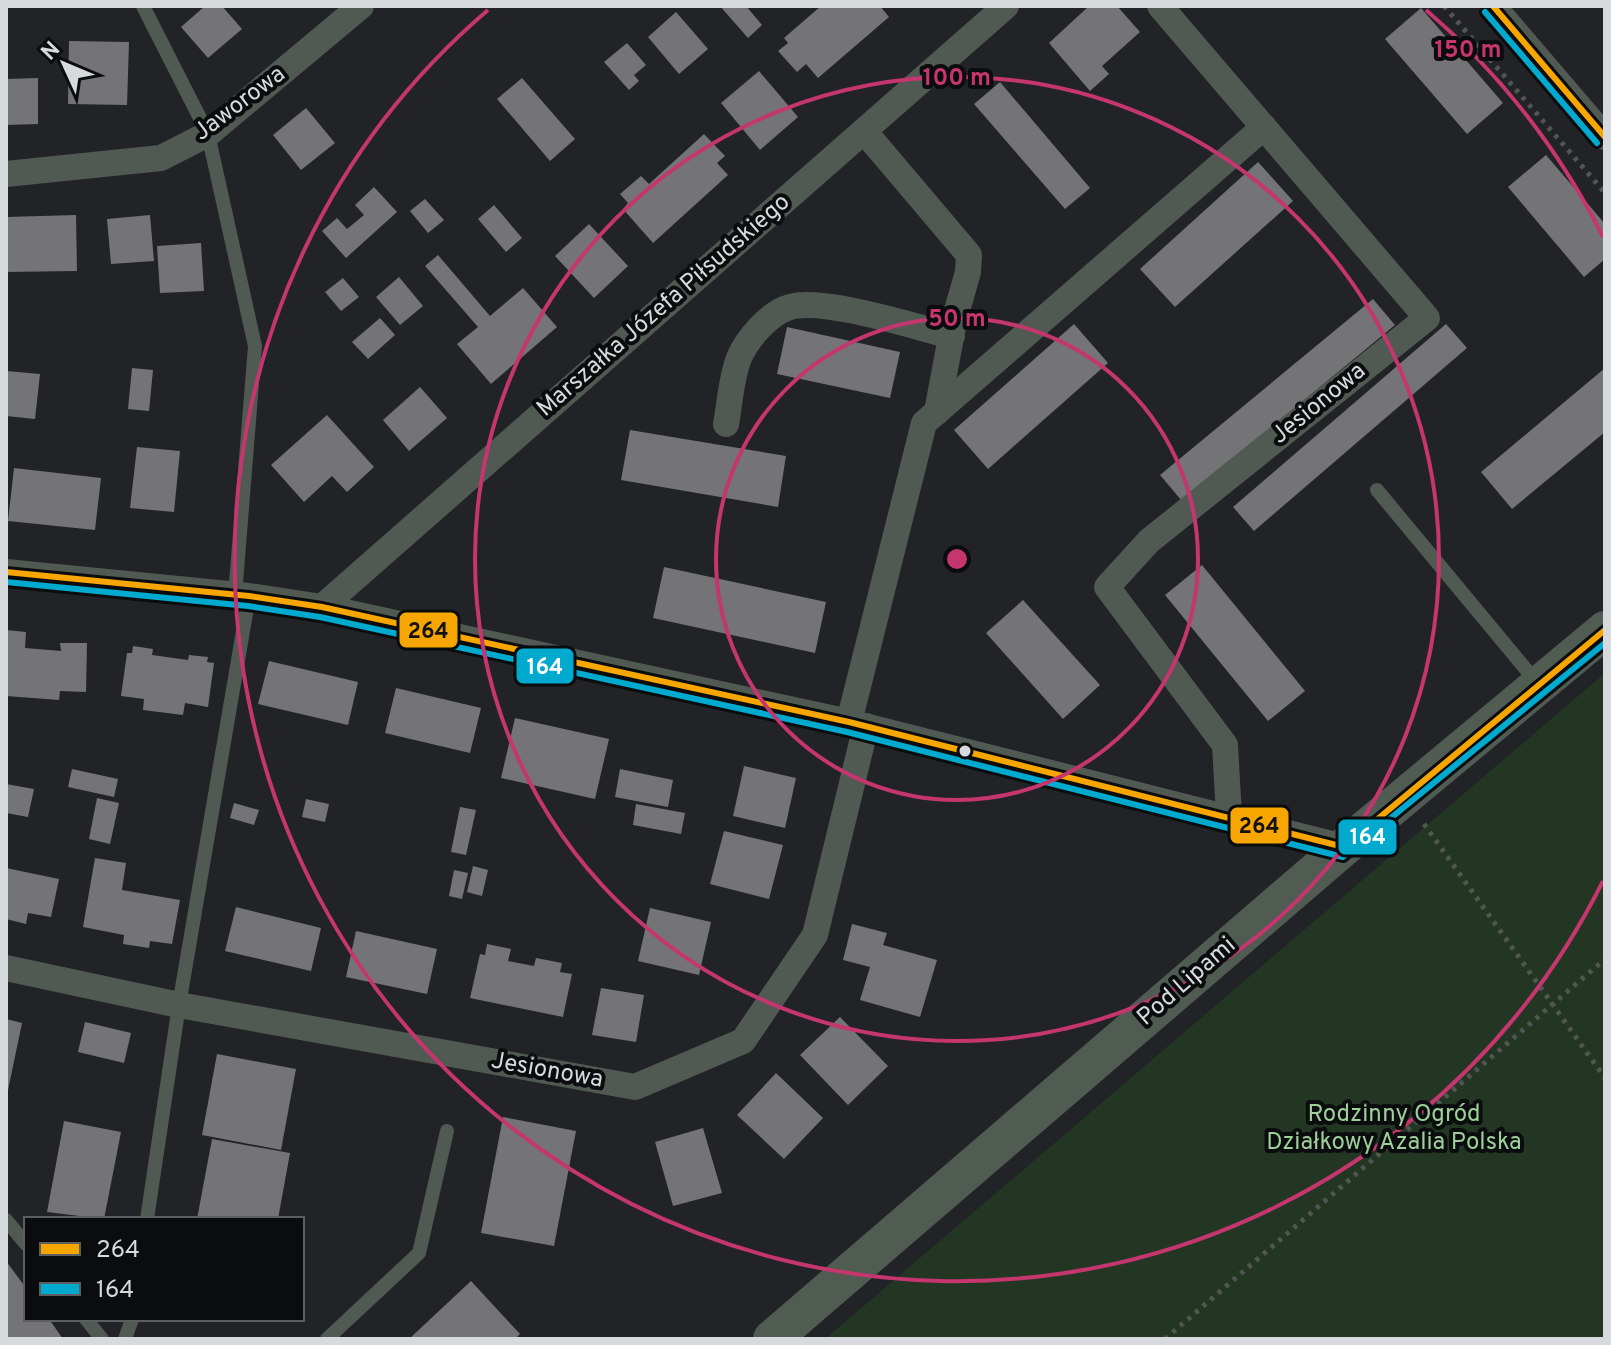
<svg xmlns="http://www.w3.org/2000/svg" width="1611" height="1345" viewBox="0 0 1611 1345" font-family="Overpass,sans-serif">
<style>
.green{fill:#233623}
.building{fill:#747476}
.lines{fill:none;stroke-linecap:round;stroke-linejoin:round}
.path{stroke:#515652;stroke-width:5;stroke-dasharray:4 6;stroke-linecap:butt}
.lane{stroke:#515953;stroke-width:14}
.street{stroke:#515953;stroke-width:26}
.secondary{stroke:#505b52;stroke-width:38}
.bus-1-casing{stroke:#0b0c0e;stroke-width:12}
.bus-2-casing{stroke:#0b0c0e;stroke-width:12}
.bus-1{stroke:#f7a600;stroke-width:6}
.bus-2{stroke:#00a9ce;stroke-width:6}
.ring{fill:none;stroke:#c5356e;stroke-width:4}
.bus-dot{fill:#d7dadd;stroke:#0b0c0e;stroke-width:3}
.labels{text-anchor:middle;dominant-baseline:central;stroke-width:8;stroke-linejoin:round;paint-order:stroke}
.street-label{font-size:24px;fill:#d7dadd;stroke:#0b0c0e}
.park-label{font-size:24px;fill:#9ecf9a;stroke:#0b0c0e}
.centre{fill:#c5356e;stroke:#0b0c0e;stroke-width:4}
.ring-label{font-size:24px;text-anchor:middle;font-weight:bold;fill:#c5356e;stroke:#0b0c0e;stroke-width:8;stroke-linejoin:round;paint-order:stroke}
.line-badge{stroke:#0b0c0e;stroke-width:3}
.badge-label{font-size:22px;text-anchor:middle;font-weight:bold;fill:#fff}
.pale-badge-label{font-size:22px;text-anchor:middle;font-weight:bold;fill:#111}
</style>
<rect width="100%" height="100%" fill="#212326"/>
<polygon class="green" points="1605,673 1605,1339 825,1339"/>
<g class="building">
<polygon points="205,6 222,6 242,29 208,58 181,27"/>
<polygon points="720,6 746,6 762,25 748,38"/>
<polygon points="821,6 880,6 889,17 818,78 806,64 797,72 778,51 788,43 784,38"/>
<polygon points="1089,6 1117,6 1140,32 1102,66 1109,74 1090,91 1049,43"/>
<polygon points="1421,8 1503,103 1467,134 1385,39"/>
<polygon points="676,12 708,49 679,74 648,37"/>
<polygon points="69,41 129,42 127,105 68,104"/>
<polygon points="627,43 646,65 634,75 639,81 629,90 604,62"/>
<polygon points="759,71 798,117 760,150 721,103"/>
<polygon points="38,78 38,124 6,125 6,79"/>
<polygon points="522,78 575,139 550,161 497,99"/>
<polygon points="1000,82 1090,188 1065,209 974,104"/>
<polygon points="306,108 335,143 301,170 273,135"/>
<polygon points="704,134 725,156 717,163 728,175 653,243 623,209 628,203 620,194 641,176 649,184"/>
<polygon points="1546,155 1605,224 1605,259 1584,277 1508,187"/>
<polygon points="1258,162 1293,201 1175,307 1140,269"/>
<polygon points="374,187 397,212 346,258 322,231 337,218 347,229 364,215 355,205"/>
<polygon points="425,199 444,220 428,233 410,211"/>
<polygon points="494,205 522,238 506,252 478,219"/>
<polygon points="76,215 77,271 6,272 6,217"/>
<polygon points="150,215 154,261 111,264 107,219"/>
<polygon points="589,224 628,266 594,298 555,256"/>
<polygon points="201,243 204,291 160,293 157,246"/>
<polygon points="438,255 490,316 523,288 557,327 491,384 457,344 478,327 425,266"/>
<polygon points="399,277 423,306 400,325 376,297"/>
<polygon points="343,278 359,297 341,311 325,292"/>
<polygon points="1373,299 1395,325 1182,501 1160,475"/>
<polygon points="380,318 395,335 368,359 352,342"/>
<polygon points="1074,324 1108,363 988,469 954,430"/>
<polygon points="1446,324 1467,348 1254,531 1233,507"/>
<polygon points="787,327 900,352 890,398 777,374"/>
<polygon points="132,368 153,370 149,411 128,409"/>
<polygon points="1605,368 1605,432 1512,509 1481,472"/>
<polygon points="6,371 40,374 35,419 6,416"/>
<polygon points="420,387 447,418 409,451 383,420"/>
<polygon points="327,415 374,467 347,492 332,476 304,502 271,465"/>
<polygon points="630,430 786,456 778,507 621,480"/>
<polygon points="137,447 180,451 174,512 130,508"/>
<polygon points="14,468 101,478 95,530 8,521"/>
<polygon points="1202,565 1305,691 1268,721 1165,595"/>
<polygon points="664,567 826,602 815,653 653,618"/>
<polygon points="1023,600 1100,685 1063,719 986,633"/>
<polygon points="6,630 26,632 25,648 61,651 60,643 87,643 86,692 60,691 59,700 6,696"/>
<polygon points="133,646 153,649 152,655 188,660 189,655 208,657 207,662 214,663 208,707 185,703 183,715 143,710 144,699 121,696 127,653 132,653"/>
<polygon points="269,661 358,682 348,725 258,704"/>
<polygon points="396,688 481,708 470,753 385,733"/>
<polygon points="515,718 609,739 595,799 501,778"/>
<polygon points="744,766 796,778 785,828 733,816"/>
<polygon points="72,769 118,779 114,797 68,787"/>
<polygon points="620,769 673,780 668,807 615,797"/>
<polygon points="6,784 34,789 28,817 6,813"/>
<polygon points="97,798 119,803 110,844 89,839"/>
<polygon points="306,799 329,804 325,822 302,817"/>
<polygon points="234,803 259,810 254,825 230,818"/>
<polygon points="636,804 685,813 681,834 633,825"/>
<polygon points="460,807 476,810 466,855 451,852"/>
<polygon points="724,831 783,845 769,899 710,884"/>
<polygon points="95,858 126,863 122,890 180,900 172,944 150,941 149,948 123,944 124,935 83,927"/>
<polygon points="473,866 488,870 482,896 467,892"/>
<polygon points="6,868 59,879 51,917 28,913 26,924 6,919"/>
<polygon points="454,870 468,873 462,899 449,896"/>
<polygon points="236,907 321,928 311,971 225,951"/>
<polygon points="650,908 711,922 699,975 638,961"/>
<polygon points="852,924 887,933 883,945 937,960 920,1017 860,1000 870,967 843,960"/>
<polygon points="356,931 437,949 427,994 346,977"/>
<polygon points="487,944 511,949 508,961 534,966 536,958 562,963 560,972 572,974 563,1017 470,998 480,954 485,955"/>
<polygon points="601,988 644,995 636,1042 592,1035"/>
<polygon points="840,1017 888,1066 848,1105 800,1055"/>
<polygon points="6,1019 22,1023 7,1095 6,1095"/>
<polygon points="85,1022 131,1033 124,1063 78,1052"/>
<polygon points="217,1054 296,1069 281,1150 202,1135"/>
<polygon points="776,1073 823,1118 784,1159 737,1115"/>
<polygon points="503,1117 576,1131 554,1246 481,1233"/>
<polygon points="64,1121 121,1132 104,1219 47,1212"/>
<polygon points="703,1128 722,1193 673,1206 655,1142"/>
<polygon points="212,1139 290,1153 278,1219 197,1219"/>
<polygon points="6,1261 26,1288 26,1319 49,1319 63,1339 6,1339"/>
<polygon points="471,1281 520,1334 515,1339 409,1339"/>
</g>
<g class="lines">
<g class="path">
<polyline points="1444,6 1605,193"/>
<polyline points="1424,824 1605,1078"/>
<polyline points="1165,1339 1605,959"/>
</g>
<g class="lane">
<polyline points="143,6 208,134 255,346 235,595"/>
<polyline points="1377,490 1539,685"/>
<polyline points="147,1219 179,1005 249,596"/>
<polyline points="6,1220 26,1244"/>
<polyline points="86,1319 102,1339"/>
<polyline points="125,1339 132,1319"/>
<polyline points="327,1339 419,1253 447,1131"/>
</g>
<g class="street">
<polyline points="1160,6 1427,318 1149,541 1107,587 1225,745 1229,816"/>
<polyline points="1493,6 1605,137"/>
<polyline points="864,131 969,255 968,272 954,321 937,412"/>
<polyline points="6,174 161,158 208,134 361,6"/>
<path d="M726,424C730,403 731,378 739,358C747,339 769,313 790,307C823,297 915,327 952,336"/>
<polyline points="6,572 249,596 322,607 849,722 1344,847"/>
<polyline points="322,607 1006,6"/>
<polyline points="849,722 924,423 1264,127"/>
<polyline points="6,968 179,1005 635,1087 743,1041 815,935 866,726"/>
</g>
<polyline class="secondary" points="772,1339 1344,847 1605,630"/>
<g class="bus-1-casing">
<g id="bus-1">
<polyline points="1493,6 1605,137"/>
<polyline points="6,572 249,596 322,607 849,722 1344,847 1605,630"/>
</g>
</g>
<g class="bus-2-casing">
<g id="bus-2">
<polyline points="1485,12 1597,143"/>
<polyline points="6,582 248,606 320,617 847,732 1343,857 1605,643"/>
</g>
</g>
<use href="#bus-1" class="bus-1"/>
<use href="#bus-2" class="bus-2"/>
</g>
<g class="ring">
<circle cx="957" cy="559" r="241"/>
<circle cx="957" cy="559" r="482"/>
<path d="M1603 881A722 722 0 1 1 488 10M1426 10A722 722 0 0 1 1603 237"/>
</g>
<circle class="bus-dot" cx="965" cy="751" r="7"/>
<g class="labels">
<g class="street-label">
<text transform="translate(240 104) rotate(-37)">Jaworowa</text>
<text transform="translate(664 306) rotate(-41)">Marszałka Józefa Piłsudskiego</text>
<text transform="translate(1319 404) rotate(-39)">Jesionowa</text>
<text transform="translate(1187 982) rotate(-41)">Pod Lipami</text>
<text transform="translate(547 1071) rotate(10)">Jesionowa</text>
</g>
<g class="park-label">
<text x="1394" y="1115">Rodzinny Ogród<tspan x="1394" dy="28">Działkowy Azalia Polska</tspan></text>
</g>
</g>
<circle cx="957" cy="559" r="12" class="centre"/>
<g class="ring-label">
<text x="1468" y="57">150 m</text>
<text x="957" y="85">100 m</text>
<text x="957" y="326">50 m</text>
</g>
<g class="line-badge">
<rect x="398" y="611" width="61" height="38" rx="8" fill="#f7a600"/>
<rect x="515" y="647" width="60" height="38" rx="8" fill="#00a9ce"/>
<rect x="1229" y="806" width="61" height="39" rx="8" fill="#f7a600"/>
<rect x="1337" y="818" width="61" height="38" rx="8" fill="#00a9ce"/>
</g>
<g class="badge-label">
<text x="545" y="674">164</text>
<text x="1368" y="844">164</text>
</g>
<g class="pale-badge-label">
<text x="428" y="638">264</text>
<text x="1259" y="833">264</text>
</g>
<rect width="1611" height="1345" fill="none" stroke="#d7dadd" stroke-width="16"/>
<rect x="24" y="1217" width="280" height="104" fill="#0b0c0e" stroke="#5d5e61" stroke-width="2"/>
<rect x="40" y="1243" width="40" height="12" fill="#f7a600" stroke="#5d5e61" stroke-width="2"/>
<text x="96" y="1257" font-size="24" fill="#d7dadd">264</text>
<rect x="40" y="1283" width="40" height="12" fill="#00a9ce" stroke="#5d5e61" stroke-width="2"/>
<text x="96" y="1297" font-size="24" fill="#d7dadd">164</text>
<g transform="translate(64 64) rotate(314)" stroke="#0b0c0e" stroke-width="6" paint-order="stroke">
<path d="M0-6L14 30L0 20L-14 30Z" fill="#d7dadd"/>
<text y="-12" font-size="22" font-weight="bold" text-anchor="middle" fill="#d7dadd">N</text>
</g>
</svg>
